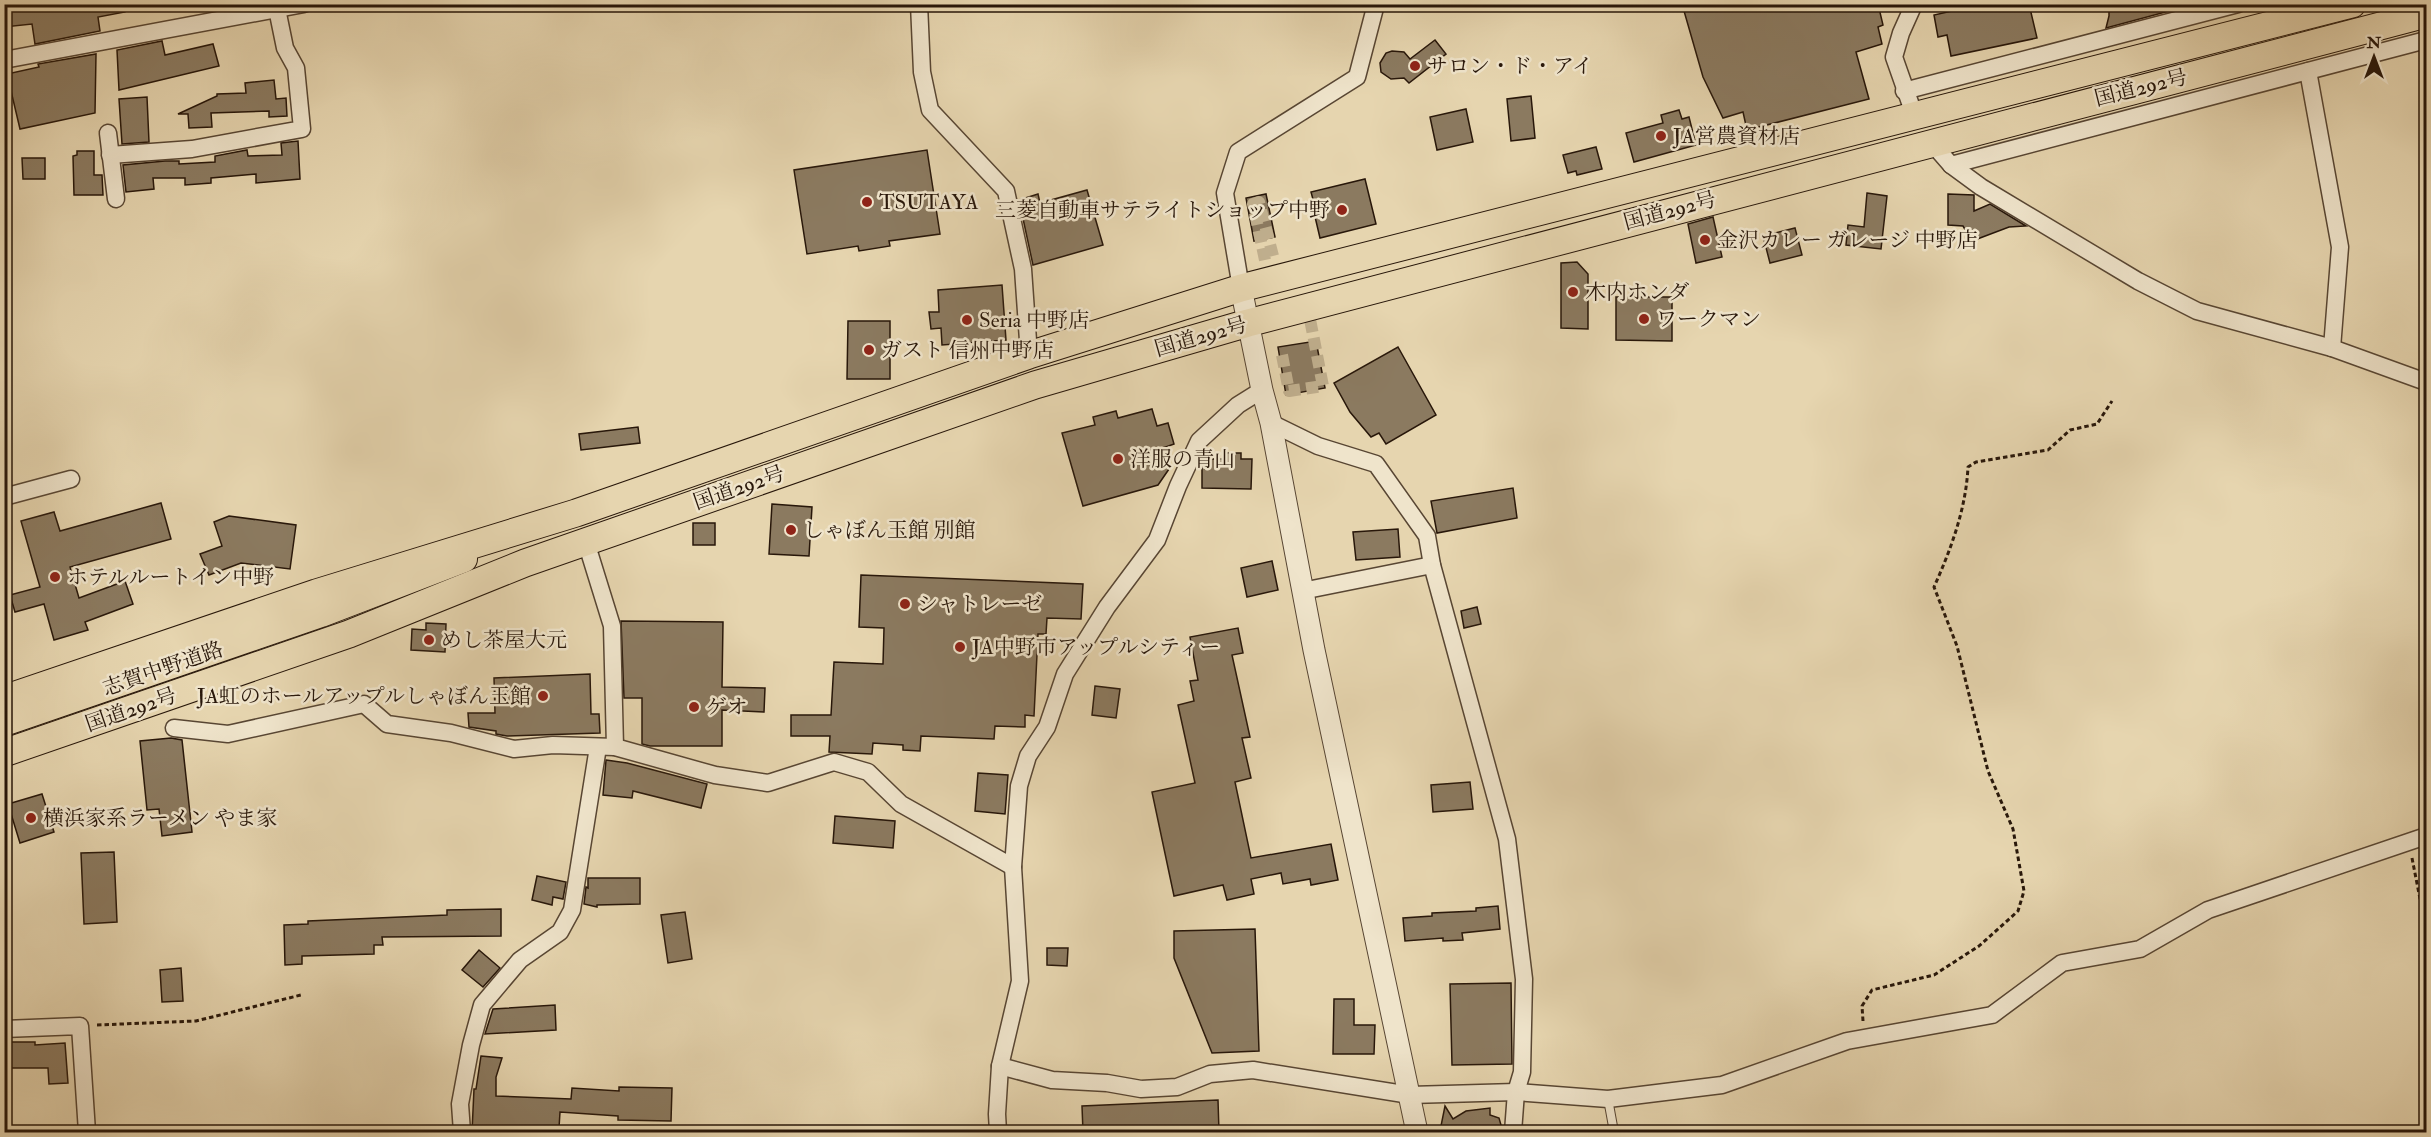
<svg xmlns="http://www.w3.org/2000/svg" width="2431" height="1137" viewBox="0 0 2431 1137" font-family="'IM FELL Double Pica','Noto Serif JP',serif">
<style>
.building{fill:#8b7a60;stroke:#28170a;stroke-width:1.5}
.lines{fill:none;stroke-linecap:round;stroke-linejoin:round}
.pedestrian-tunnel{stroke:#c0af8e;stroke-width:12;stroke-dasharray:12 6;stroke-linecap:butt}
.service-casing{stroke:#584633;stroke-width:10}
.minor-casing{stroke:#584633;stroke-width:19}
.tertiary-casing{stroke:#584633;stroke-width:23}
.primary-casing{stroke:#28170a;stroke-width:28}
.trunk-casing{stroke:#28170a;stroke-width:29}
.path{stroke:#28170a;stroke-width:3;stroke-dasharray:4.5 3;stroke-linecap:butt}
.service{stroke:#efe4cb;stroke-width:8}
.minor{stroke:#efe4cb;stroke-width:16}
.tertiary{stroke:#efe4cb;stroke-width:21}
.primary{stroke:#e6d5af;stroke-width:26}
.trunk{stroke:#e6d5af;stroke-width:27}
.poi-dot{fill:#8f2418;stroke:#efe4cb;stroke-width:2}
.labels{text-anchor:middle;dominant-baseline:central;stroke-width:5;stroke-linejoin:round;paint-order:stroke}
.poi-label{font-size:21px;fill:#28170a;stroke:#efe4cb;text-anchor:start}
.street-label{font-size:21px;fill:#28170a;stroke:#efe4cb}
</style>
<rect width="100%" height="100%" fill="#e6d5af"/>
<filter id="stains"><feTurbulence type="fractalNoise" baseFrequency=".00333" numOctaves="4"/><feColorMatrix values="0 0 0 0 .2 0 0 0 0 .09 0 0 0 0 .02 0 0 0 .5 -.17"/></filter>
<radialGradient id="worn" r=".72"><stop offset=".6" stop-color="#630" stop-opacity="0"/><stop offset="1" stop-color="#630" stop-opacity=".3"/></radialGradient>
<g class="building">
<polygon points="4,4 125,4 125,12 98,17 100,31 35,44 32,24 4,27"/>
<polygon points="1682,4 1878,4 1883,25 1878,27 1882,44 1856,52 1869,99 1747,130 1743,112 1723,118 1703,77"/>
<polygon points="1960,4 2029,4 2037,38 1951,56 1947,35 1938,37 1934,15 1961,9"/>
<polygon points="2109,4 2188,4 2188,6 2106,28 2109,16"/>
<polygon points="1435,40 1446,54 1409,83 1404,78 1391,79 1381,72 1380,63 1386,53 1392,51 1404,52 1410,59"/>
<polygon points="162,41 165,55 213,44 219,66 119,90 117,50"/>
<polygon points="96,54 95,113 20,129 7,74 39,67 38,64"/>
<polygon points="274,80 276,99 286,98 287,116 269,117 269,111 211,113 212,127 189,128 188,114 178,114 217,96 217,94 246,93 245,83"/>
<polygon points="1531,96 1535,138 1511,141 1507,99"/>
<polygon points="147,97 149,142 122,144 119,99"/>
<polygon points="1466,109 1473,142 1437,150 1430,117"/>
<polygon points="1679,110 1682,119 1689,117 1696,145 1634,162 1626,133 1663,123 1661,115"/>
<polygon points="298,141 300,179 256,183 256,174 211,178 211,183 185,185 185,178 153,178 154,189 126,192 123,165 165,161 179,161 179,164 215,162 215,156 247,150 248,156 282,155 281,143"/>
<polygon points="1596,147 1602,169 1577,175 1576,171 1568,173 1563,155"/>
<polygon points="927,150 940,234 889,241 890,246 859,251 858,246 807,254 794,170"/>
<polygon points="77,151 94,151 94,175 102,175 103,195 74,195 73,156 77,155"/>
<polygon points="22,158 45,158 45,179 23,179"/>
<polygon points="1365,179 1376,224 1320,238 1312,204 1314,203 1311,192"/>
<polygon points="1087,190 1103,245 1033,265 1019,200 1038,194 1040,203"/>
<polygon points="1867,193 1887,196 1881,249 1846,245 1848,225 1864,227"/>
<polygon points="1266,194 1275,237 1254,241 1246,198"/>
<polygon points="1948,194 1974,195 1974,211 1990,204 2026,226 2009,227 1972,241 1963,226 1948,225"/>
<polygon points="1713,217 1722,257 1696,263 1688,224"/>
<polygon points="1795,228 1802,255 1770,263 1763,236"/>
<polygon points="1577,262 1588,274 1588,329 1561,328 1561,263"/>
<polygon points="1002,285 1006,340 942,345 941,328 931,329 929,312 939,312 938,290"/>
<polygon points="1616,297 1672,297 1672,341 1616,340"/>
<polygon points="848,321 890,321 890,379 847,379"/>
<polygon points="1316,341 1325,388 1286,395 1278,347"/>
<polygon points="1398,347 1436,415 1386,444 1379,433 1371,437 1350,412 1334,383"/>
<polygon points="1152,409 1157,426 1168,423 1174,444 1163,448 1169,469 1158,485 1083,506 1062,433 1095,425 1093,417 1116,411 1118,418"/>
<polygon points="638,427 640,443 581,450 579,434"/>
<polygon points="1224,453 1241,453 1241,459 1252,459 1251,489 1202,488 1202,459 1224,459"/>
<polygon points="1513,488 1517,518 1437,533 1431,501"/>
<polygon points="161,503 171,539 70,567 79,598 125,581 133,604 85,622 88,630 54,640 44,604 15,612 10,595 40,587 21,521 54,512 60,531"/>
<polygon points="772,504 812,507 809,556 769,554"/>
<polygon points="229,516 296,525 290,569 241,563 209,575 200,554 222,546 214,522"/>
<rect x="693" y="523" width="22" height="22"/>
<polygon points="1398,529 1400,557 1356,560 1353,532"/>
<polygon points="1272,561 1278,590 1247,597 1241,568"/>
<polygon points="861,575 1083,584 1081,619 1047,618 1046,634 1038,634 1034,716 1025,715 1025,727 995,726 994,739 921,736 920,751 903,750 903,745 873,743 872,754 829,752 830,736 791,736 791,715 831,715 834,662 883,664 884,628 859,627"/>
<polygon points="1477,607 1481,624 1464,628 1461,611"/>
<polygon points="621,621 723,622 722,687 765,688 764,712 722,710 722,746 650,746 642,744 642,698 624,698"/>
<polygon points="426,623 446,624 445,652 411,650 412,629 426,630"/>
<polygon points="1238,628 1243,653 1232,655 1250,737 1242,738 1251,778 1235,782 1251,858 1331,844 1338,880 1311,885 1310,879 1283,884 1281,873 1251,879 1254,894 1227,900 1223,885 1174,896 1152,792 1195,783 1178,705 1194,701 1190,681 1198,680 1190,637"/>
<polygon points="590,674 591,714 599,714 600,733 507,736 496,734 496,731 469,727 468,713 495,713 494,678"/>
<polygon points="1095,686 1120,689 1116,718 1092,715"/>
<polygon points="171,738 182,740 192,832 162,836 159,809 147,810 140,741"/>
<polygon points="606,760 627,763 707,784 701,808 633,791 632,798 603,795"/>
<polygon points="978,773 1008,775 1005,814 975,811"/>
<polygon points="1470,782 1473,809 1433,812 1431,785"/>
<polygon points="42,794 54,832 20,843 8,804"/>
<polygon points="835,816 895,821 893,848 833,843"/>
<polygon points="114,852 117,922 84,924 81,853"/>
<polygon points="537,876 566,882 563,899 553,897 552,905 532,900"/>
<polygon points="588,878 640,878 640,904 597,905 597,907 584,904 586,887 588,888"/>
<polygon points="1498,906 1500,929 1462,933 1463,940 1443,941 1443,938 1405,941 1403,918 1432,916 1432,913 1476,911 1476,908"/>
<polygon points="501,909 501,936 382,937 383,945 374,945 374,954 302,956 302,964 285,965 284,925 308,924 308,921 447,915 447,910"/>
<polygon points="685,912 692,959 668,963 661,915"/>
<polygon points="1255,929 1259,1051 1212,1053 1174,958 1174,931"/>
<polygon points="1047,948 1068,948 1067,966 1047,965"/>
<polygon points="479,950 500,968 483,987 462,970"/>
<polygon points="181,968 183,1001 162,1002 160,970"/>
<polygon points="1511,983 1512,1064 1452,1065 1450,984"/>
<polygon points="1334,999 1354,999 1354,1025 1375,1025 1374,1054 1333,1054"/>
<polygon points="555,1005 556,1030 485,1034 493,1009"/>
<polygon points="4,1042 35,1042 35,1045 65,1043 68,1083 49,1084 48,1068 4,1068"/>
<polygon points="481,1056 502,1058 496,1077 496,1096 571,1099 572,1088 619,1091 619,1087 672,1088 671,1121 618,1120 618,1116 560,1112 559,1128 522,1127 522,1132 472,1132 474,1089 476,1089"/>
<polygon points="1218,1100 1219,1132 1083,1132 1082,1106"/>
<polygon points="1445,1106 1453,1119 1466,1111 1490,1108 1490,1115 1499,1118 1503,1132 1430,1132 1441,1126"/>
</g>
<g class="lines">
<g class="pedestrian-tunnel">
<polyline points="1265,260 1253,204 1259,202 1273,256"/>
<polyline points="1282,355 1289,391 1323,386 1309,314"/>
</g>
<g class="service-casing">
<polyline id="service" points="1608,1099 1614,1132"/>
</g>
<g class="minor-casing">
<g id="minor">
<polyline points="919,4 922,72 930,110 1006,191 1023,269 1029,355"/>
<polyline points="1914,4 1901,33 1894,57 1914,114"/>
<polyline points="4,60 304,4"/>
<polyline points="2308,71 2340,247 2332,348"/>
<polyline points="1904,91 2238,4"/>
<polyline points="108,133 116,199"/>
<polyline points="1931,142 1951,165 1981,187 2138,281 2197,311 2332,348 2426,382"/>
<polyline points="110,155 192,149 302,129 296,68 285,48 276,4"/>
<polyline points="1951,165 2426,40"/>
<polyline points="1241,288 1225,193 1238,152 1357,77 1376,4"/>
<polyline points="1271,423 1318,446 1376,464 1427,536 1432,565 1507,839 1524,979 1522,1072 1516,1092 1513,1132"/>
<polyline points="4,497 71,479"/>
<polyline points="586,542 612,626 615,747"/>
<polyline points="1302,591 1432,565"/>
<polyline points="174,728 228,734 364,704 387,724 451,733 514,749 553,745 615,747 715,775 768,783 834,762 868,772 901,804 1013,867"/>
<polyline points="4,1029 80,1026 87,1132"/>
<polyline points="1000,1066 1052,1080 1107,1083 1141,1089 1177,1087 1210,1074 1253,1070 1410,1095 1516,1092 1608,1099 1722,1085 1847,1041 1992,1015 2062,963 2140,949 2208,910 2426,836"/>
<polyline points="462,1132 460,1104 471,1045 482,1005 520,960 560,932 572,910 598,747"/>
<polyline points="998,1132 997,1114 1000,1066 1020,981 1013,867 1019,786 1028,756 1047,727 1065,674 1107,607 1157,540 1178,486 1199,441 1238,405 1262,390"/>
</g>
</g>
<g class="tertiary-casing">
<polyline id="tertiary" points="1241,288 1262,390 1271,423 1314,650 1417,1132"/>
</g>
<g class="primary-casing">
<polyline id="primary" points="4,723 321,614 464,559"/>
</g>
<g class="trunk-casing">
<g id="trunk">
<polyline points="4,699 316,593 576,513 1029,355 1241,288 2352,4"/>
<polyline points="4,753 349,634 525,563 1035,385 1248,323 2426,14"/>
</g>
</g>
<g class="path">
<polyline points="2412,858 2423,914 2423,977 2426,993"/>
<path d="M1863,1021L1862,1006L1872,990L1934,975L1979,946L2018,911L2024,891L2013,829L1988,771L1957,646L1934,587C1951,549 1966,509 1968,467L1976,462L2048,450L2070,430L2097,424L2112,401"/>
<polyline points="97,1025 196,1021 301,995"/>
</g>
<use href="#service" class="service"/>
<use href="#minor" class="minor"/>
<use href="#tertiary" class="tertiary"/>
<use href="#primary" class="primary"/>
<use href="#trunk" class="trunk"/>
</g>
<g class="poi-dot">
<circle cx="1415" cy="66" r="6"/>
<circle cx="1661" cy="136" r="6"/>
<circle cx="867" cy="202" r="6"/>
<circle cx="1342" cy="210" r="6"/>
<circle cx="1705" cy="240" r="6"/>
<circle cx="1573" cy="292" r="6"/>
<circle cx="1644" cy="319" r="6"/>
<circle cx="967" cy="320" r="6"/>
<circle cx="869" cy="350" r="6"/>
<circle cx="1118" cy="459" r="6"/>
<circle cx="791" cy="530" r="6"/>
<circle cx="55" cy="577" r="6"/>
<circle cx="905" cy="604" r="6"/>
<circle cx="429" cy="640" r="6"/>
<circle cx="960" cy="647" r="6"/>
<circle cx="543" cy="696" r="6"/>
<circle cx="694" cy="707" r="6"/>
<circle cx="31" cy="818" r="6"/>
</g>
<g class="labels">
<g class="poi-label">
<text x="1427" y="66">サロン・ド・アイ</text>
<text x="1673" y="136">JA営農資材店</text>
<text x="879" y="202">TSUTAYA</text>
<text x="1330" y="210" text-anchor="end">三菱自動車サテライトショップ中野</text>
<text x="1717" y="240">金沢カレー ガレージ 中野店</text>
<text x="1585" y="292">木内ホンダ</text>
<text x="1656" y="319">ワークマン</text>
<text x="979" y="320">Seria 中野店</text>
<text x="881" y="350">ガスト 信州中野店</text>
<text x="1130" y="459">洋服の青山</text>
<text x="803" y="530">しゃぼん玉館 別館</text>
<text x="67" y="577">ホテルルートイン中野</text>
<text x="917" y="604">シャトレーゼ</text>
<text x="441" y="640">めし茶屋大元</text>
<text x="972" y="647">JA中野市アップルシティー</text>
<text x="531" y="696" text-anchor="end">JA虹のホールアップルしゃぼん玉館</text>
<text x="706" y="707">ゲオ</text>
<text x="43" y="818">横浜家系ラーメン やま家</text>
</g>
<g class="street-label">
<text transform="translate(2141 88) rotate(-14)">国道292号</text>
<text transform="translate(1670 211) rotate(-15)">国道292号</text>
<text transform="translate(1201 337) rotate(-16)">国道292号</text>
<text transform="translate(739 488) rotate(-19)">国道292号</text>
<text transform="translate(163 669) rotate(-19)">志賀中野道路</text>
<text transform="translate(131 710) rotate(-19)">国道292号</text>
</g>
</g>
<rect width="2431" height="1137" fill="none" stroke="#e6d5af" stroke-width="24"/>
<rect x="6" y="6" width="2419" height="1125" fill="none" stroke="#28170a" stroke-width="3"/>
<rect x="12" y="12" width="2407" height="1113" fill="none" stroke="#28170a" stroke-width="1.5"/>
<g transform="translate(2374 57)" stroke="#efe4cb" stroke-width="4.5" paint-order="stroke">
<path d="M0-4.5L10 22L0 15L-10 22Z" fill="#28170a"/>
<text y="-9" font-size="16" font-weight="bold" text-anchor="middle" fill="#28170a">N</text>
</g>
<rect width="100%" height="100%" filter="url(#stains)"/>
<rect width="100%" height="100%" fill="url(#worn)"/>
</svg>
